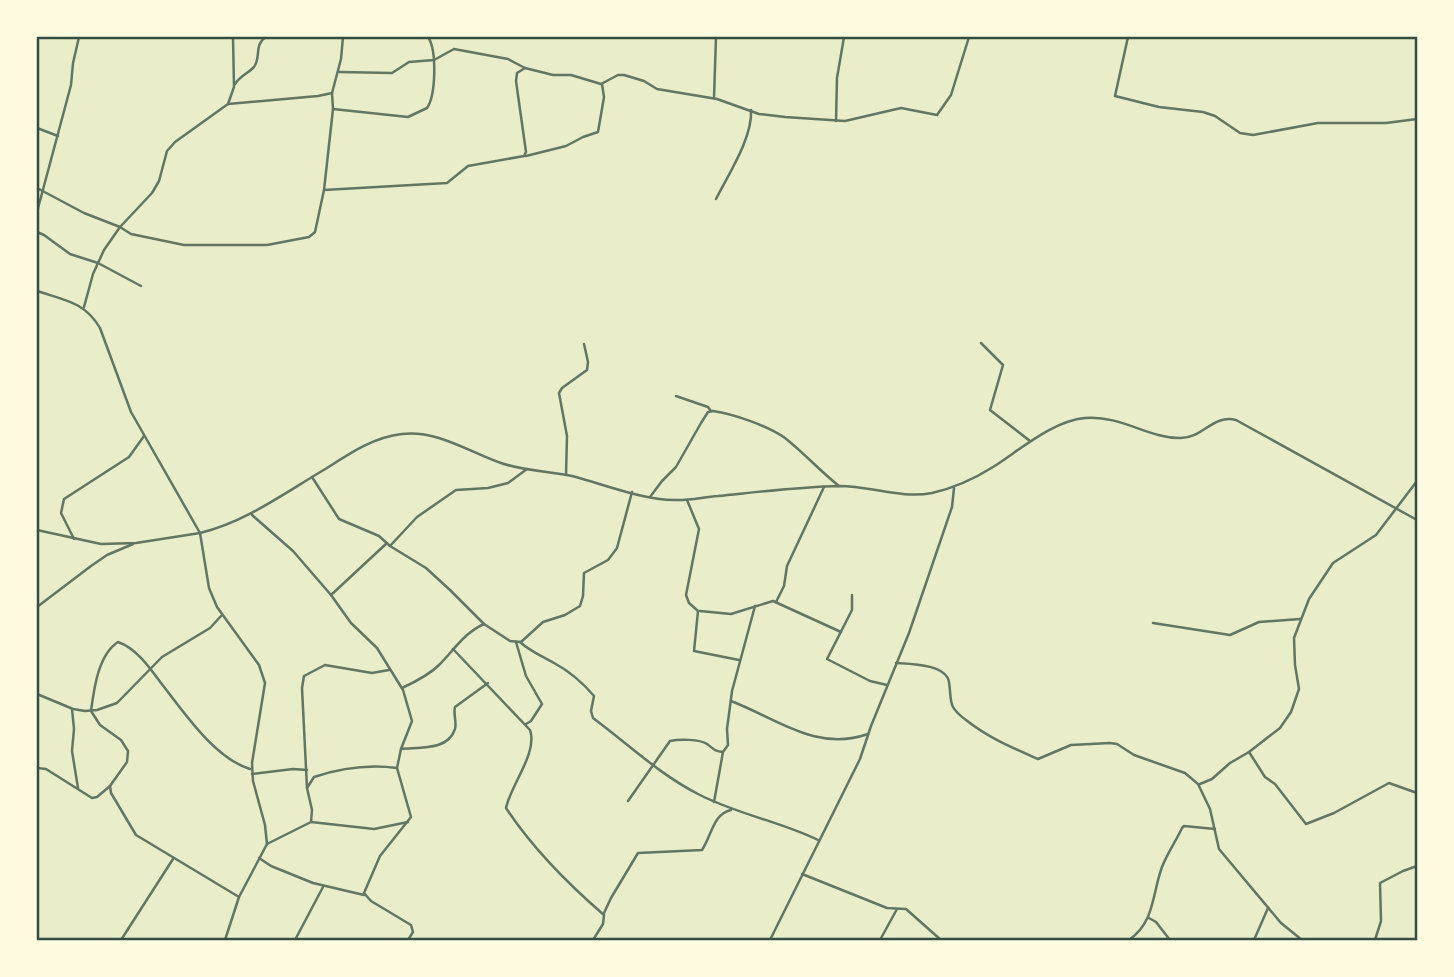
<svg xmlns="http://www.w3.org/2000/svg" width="1454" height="977" viewBox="0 0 1454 977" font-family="Spectral,serif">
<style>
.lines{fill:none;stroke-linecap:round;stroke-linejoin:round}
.minor{stroke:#617663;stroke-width:2.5}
.neatline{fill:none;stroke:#344e41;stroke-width:2.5}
</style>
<rect width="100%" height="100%" fill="#e9edc9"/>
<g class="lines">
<g class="minor">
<polyline points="1128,37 1115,96 1159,107 1203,112 1215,116 1240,133 1253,135 1318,123 1386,123 1417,119"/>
<polyline points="339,72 392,73 409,62 434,60 454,49 508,59 525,68"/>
<path d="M235,84C240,76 247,74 253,68C262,59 253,45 266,37"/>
<polyline points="714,98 716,37"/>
<polyline points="228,104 234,87 233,37"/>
<path d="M333,109L408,117L427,108C436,95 437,50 428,37"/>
<polyline points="836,121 837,78 844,37"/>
<polyline points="37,128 58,136"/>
<polyline points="526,156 566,146 583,137 598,132 604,97 602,84"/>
<polyline points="37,188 84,213 120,227 131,234 184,245 267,245 309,237 315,232 324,190 333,109 332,93 341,59 343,37"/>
<polyline points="324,190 447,183 468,166 524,156 526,152 516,81 517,73 525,68 553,75 571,75 601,84 618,75 624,75 644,81 657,89 717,99 759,114 785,117 845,121 901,108 937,115 951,95 969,37"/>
<path d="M716,199C728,175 753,137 751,110"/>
<polyline points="37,212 71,85 73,63 79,37"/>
<polyline points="37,232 44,235 70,254 98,263 141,286"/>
<path d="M37,291C64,300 85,302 100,328L131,412L200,533C246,522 286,492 327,468C350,453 374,437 402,434C438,430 469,452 501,463C524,471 549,471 572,476C603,484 643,500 674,500C689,501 703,497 718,496C758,492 799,487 839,486C871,486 901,499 932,493C954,488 974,479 993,467C1020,450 1052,421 1085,418C1122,415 1149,439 1181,438C1203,438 1213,414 1236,420L1417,520"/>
<polyline points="84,307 93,274 104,250 120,227 152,193 159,181 167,151 175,142 228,104 318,96 332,93"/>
<polyline points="981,343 1003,365 990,410 1030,441"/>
<polyline points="676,396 708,407 711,411"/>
<polyline points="566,475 567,436 559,393 562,388 587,370 588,362 584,344"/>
<polyline points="312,477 339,519 379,536 390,546 426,568 450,590 484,624 510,641 521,642 543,622 565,615 580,606 583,596 584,573 608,560 617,548 632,492"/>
<path d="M650,497L662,481L676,467L701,423L708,412L713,411C734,414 768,426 785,438C804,453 820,471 839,486"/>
<polyline points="687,500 699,529 686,595 689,603 698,611 694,651 739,660"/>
<polyline points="252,515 293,551 331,595 351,623 377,648 403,690 412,721 401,749 397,768 411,817 380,856 364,893 371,901 411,925 413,932 408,940"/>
<polyline points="37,530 101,544 136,543 200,533 209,588 217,607 259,665 265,683 252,763 253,781 265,825 267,844 239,897 225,940"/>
<polyline points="74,539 61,513 64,499 129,457 144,436"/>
<polyline points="390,546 417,517 456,490 488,488 508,483 527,469"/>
<polyline points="331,595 387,543"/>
<polyline points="852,595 852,610 827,659 870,681 887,685"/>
<polyline points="776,602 784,586 787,566 824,487"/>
<polyline points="37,607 91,566 107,555 133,544"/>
<polyline points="700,611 731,614 773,601 841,632"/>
<polyline points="1153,623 1230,635 1259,622 1300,619"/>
<polyline points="516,642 526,676 542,704 531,721 526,724"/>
<path d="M520,642C531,652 542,656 554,663C569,671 583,683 594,696L591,711L593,718C628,744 659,774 698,794C736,814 779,821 818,840"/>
<path d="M453,649L530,730C538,753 511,784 506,808C533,849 567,883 604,915L603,924L593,940"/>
<path d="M896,663C910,664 946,664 949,682C952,702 947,706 966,720C987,737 1013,748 1038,759L1071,745L1110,743L1117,744L1134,755L1185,773L1198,784L1210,809L1219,849L1281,923L1302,940"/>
<path d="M402,688C415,682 429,675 439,665C454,650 464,633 484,624"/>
<polyline points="37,694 73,709 85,711 97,710 117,703 162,657 210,628 221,616"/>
<path d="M731,701C778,719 816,752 868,734"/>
<polyline points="72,709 74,729 72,751 78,788"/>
<path d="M401,749C419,747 448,751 455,729C457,722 453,714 455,707L488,683"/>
<polyline points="1249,752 1265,777 1275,784 1306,824 1334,813 1389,783 1417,793"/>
<polyline points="37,768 46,769 92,798 97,797 110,786"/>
<polyline points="252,774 293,769 307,770"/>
<polyline points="1200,784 1212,779 1230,763 1249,752 1280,728 1291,712 1299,689 1295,665 1294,638 1309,599 1333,563 1376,535 1417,481"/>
<polyline points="307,788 302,688 304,676 325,665 372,673 389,670"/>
<path d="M628,801L670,741C679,739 700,739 707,744C714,749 714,751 723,752"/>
<polyline points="714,802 723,752 728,745 727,729 732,691 755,606"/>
<polyline points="311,822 374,829 408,822"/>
<path d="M267,844L311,822L312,810L307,788L314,777C341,768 368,764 397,768"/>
<polyline points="259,858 271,866 313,883 364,895"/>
<polyline points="802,874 887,908 906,909 941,940"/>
<path d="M239,897L136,835L111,793L110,786L127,762L128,751L121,740L100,725L91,711C94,689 98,655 118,642C136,648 150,668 161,683C183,711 214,758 250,769"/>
<path d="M604,913L611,898L638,853L702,850C712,835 713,814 731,810"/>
<polyline points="1149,918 1156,922 1170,940"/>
<polyline points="121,940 173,859"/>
<polyline points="295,940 323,887"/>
<polyline points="770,940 860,759 871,726 909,633 952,507 954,488"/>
<polyline points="880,940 897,909"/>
<path d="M1129,940C1155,922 1152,894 1162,867C1167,854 1176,841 1182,828L1184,826L1215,829"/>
<polyline points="1254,940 1268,908"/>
<polyline points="1375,940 1381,921 1380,883 1403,871 1417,866"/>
</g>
</g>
<rect width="1454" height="977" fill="none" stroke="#fefae0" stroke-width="77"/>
<rect x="38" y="38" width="1378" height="901" class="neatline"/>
</svg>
